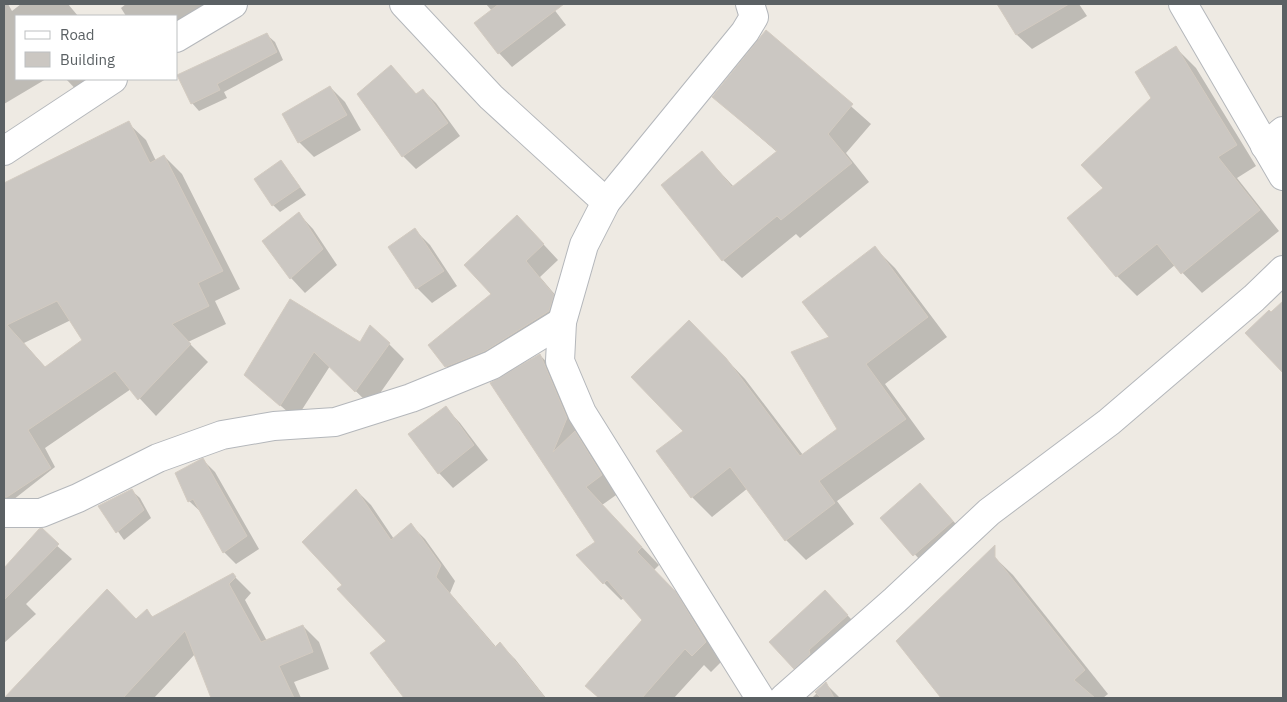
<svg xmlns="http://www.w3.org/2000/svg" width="1287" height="702" viewBox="0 0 1287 702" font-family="'IBM Plex Sans',sans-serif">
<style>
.shadow{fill:#0003;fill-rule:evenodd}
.building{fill:#cbc7c2;stroke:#d3cbc1;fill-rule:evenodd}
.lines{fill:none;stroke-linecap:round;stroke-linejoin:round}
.street-casing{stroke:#b4b7bb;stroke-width:30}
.street{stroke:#fff;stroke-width:28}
</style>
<rect width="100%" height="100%" fill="#eeeae3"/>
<g class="shadow">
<polygon points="4,4 8,4 12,11 21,4 68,4 78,16 16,16 16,79 46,79 4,104"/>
<polygon points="126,4 238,4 176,39 176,16 126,16 121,8"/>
<polygon points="486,4 550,4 566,25 512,67 499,53 492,11"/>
<polygon points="999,4 1079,4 1087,16 1032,49 1017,35"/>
<polygon points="767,32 871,124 846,153 869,182 800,238 796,234 742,278 723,260 663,186 702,153 734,187 777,152 714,97"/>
<polygon points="267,35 275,42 283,60 224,92 227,98 199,111 192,103"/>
<polygon points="1176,48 1196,68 1256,166 1237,178 1279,231 1202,293 1175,265 1137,296 1117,276 1069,218 1104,189 1152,98"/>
<polygon points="391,66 417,95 423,90 436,103 460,136 416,169 403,156"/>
<polygon points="66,79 115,79 86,100"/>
<polygon points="330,87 345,102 361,130 314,157 299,142 283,114"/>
<path d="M128,123L146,140L156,161L164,156L182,174L240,289L215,301L226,324L188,342L208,362L156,416L131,389L45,448L55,467L4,507V194ZM71,320L84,341L46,368L24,343Z"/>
<polygon points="281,161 306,195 280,212 273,205"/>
<polygon points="299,214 313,229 337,265 305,293 291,278"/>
<polygon points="415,230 430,245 457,286 432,303 417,288 389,248"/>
<polygon points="532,232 558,260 540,277 568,310 461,381 446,366"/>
<polygon points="875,248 895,268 947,337 885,384 925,439 837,501 854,524 806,560 786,540 748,488 712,517 692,497 658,452 685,432 709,341 745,379 803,455 839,429 831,338"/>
<polygon points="290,300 360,344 389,344 404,359 371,406 330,366 296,419 245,375"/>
<polygon points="1283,303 1283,371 1247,333"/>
<polygon points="540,355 557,373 584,436 582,440 592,450 619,493 602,505 659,565 654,570 693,611 723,660 711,672 704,665 674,698 599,698 587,686 644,620 624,598 621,600 604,583 597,542 491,383"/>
<polygon points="446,408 460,423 488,460 453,488 439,473"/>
<polygon points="203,460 215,472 259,549 236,564 224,552 202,513 189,501"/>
<polygon points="920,485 967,536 929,570 882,518"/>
<polygon points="356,490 371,505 394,539 411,525 425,539 455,581 450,593 497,648 500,644 515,659 546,698 405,698 372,653 388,641 343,586"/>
<polygon points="132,491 140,498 151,518 124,540 100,506"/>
<polygon points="39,530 72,559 26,604 36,614 4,643 4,570"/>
<polygon points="989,552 1013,575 1108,694 1103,698 943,698 897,641"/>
<polygon points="233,575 251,593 245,600 267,641 303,626 319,642 329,669 294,682 301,698 213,698 195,654 154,698 18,698 12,692 136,621 147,611 153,617"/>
<polygon points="840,607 861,630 809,683 794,668"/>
<polygon points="826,684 840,698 812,698"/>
</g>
<g class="building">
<polygon points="499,4 564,4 498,54 474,23"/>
<polygon points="997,4 1069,4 1016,35"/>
<polygon points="766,30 853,104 828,134 852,163 781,220 777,216 722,261 661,185 702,151 732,187 777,151 712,97"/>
<polygon points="267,33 277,52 217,84 220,90 191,104 177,75"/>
<polygon points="1176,46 1237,145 1218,157 1260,210 1181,274 1157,244 1116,277 1067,218 1103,188 1081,165 1151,98 1135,72"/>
<polygon points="391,65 416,94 423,89 448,123 402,157 357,94"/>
<polygon points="330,86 347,115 298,143 282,114"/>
<path d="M129,121L150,163L164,155L223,271L198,283L209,306L172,324L191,344L138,400L115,371L28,430L51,468L7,497H4V183ZM57,301L82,340L45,367L7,325Z"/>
<polygon points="281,160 300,187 272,206 254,179"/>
<polygon points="299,212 323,249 290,279 262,241"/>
<polygon points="517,215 544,244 526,261 554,295 549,311 485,351 445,367 428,345 491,294 464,265"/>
<polygon points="415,228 444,271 416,289 388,247"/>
<polygon points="875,246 928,317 866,364 906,419 819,481 835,503 785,541 730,467 691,498 656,451 683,431 631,377 689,320 726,358 800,456 837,429 791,352 829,337 802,302"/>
<polygon points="290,299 360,342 370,325 390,343 355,392 314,352 280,406 244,375"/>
<polygon points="1283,301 1283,373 1245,333 1269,310 1271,312"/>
<polygon points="540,354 567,418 553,452 575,431 602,475 586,487 642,547 637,552 676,592 706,642 692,656 685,649 642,698 599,698 585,686 642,620 607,580 603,584 576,555 595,542 490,383"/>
<polygon points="446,406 474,445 438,474 408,434"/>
<polygon points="203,458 247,536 223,553 193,499 188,502 175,473"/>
<polygon points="920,483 953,521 913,556 880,518"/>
<polygon points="132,489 144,510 116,533 98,506"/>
<polygon points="356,489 391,540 411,523 441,565 436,577 495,647 500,642 545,698 404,698 370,653 386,641 337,589 342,585 302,542"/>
<polygon points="42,528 59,544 4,600 4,568 39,529"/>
<polygon points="995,545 995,557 1085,670 1074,680 1095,698 941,698 896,641"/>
<polygon points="233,573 236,577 229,584 261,642 303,625 313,652 279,666 294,698 211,698 185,631 123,698 4,698 107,589 136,619 147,609 152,617"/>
<polygon points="825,590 848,615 809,650 810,654 794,669 769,642"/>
<polygon points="826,682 834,698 821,698 815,692"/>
</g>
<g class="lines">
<g class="street-casing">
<g id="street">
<polyline points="404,4 491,97 606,202"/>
<polyline points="750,4 754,17 745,32 606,202 584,245 562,322 560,361 582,413 760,698"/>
<polyline points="1183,4 1283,176"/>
<polyline points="176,38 233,4"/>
<polyline points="1265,146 1283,131"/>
<polyline points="4,151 113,79"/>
<polyline points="4,513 41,513 78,498 158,458 222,435 274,426 335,422 411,398 492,365 562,322"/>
<polyline points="784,698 895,600 989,512 1109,422 1254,298 1283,270"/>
</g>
</g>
<use href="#street" class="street"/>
</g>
<rect width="1287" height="702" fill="none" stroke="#5b6164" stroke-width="10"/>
<rect x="15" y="15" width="162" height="65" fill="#ffffff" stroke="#bdc0c1"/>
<rect x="25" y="31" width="25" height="8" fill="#ffffff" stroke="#bdc0c1"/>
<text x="60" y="40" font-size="15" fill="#5b6164">Road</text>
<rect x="25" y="52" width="25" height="15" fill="#cbc7c2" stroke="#bdc0c1"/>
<text x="60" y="65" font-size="15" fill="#5b6164">Building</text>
</svg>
